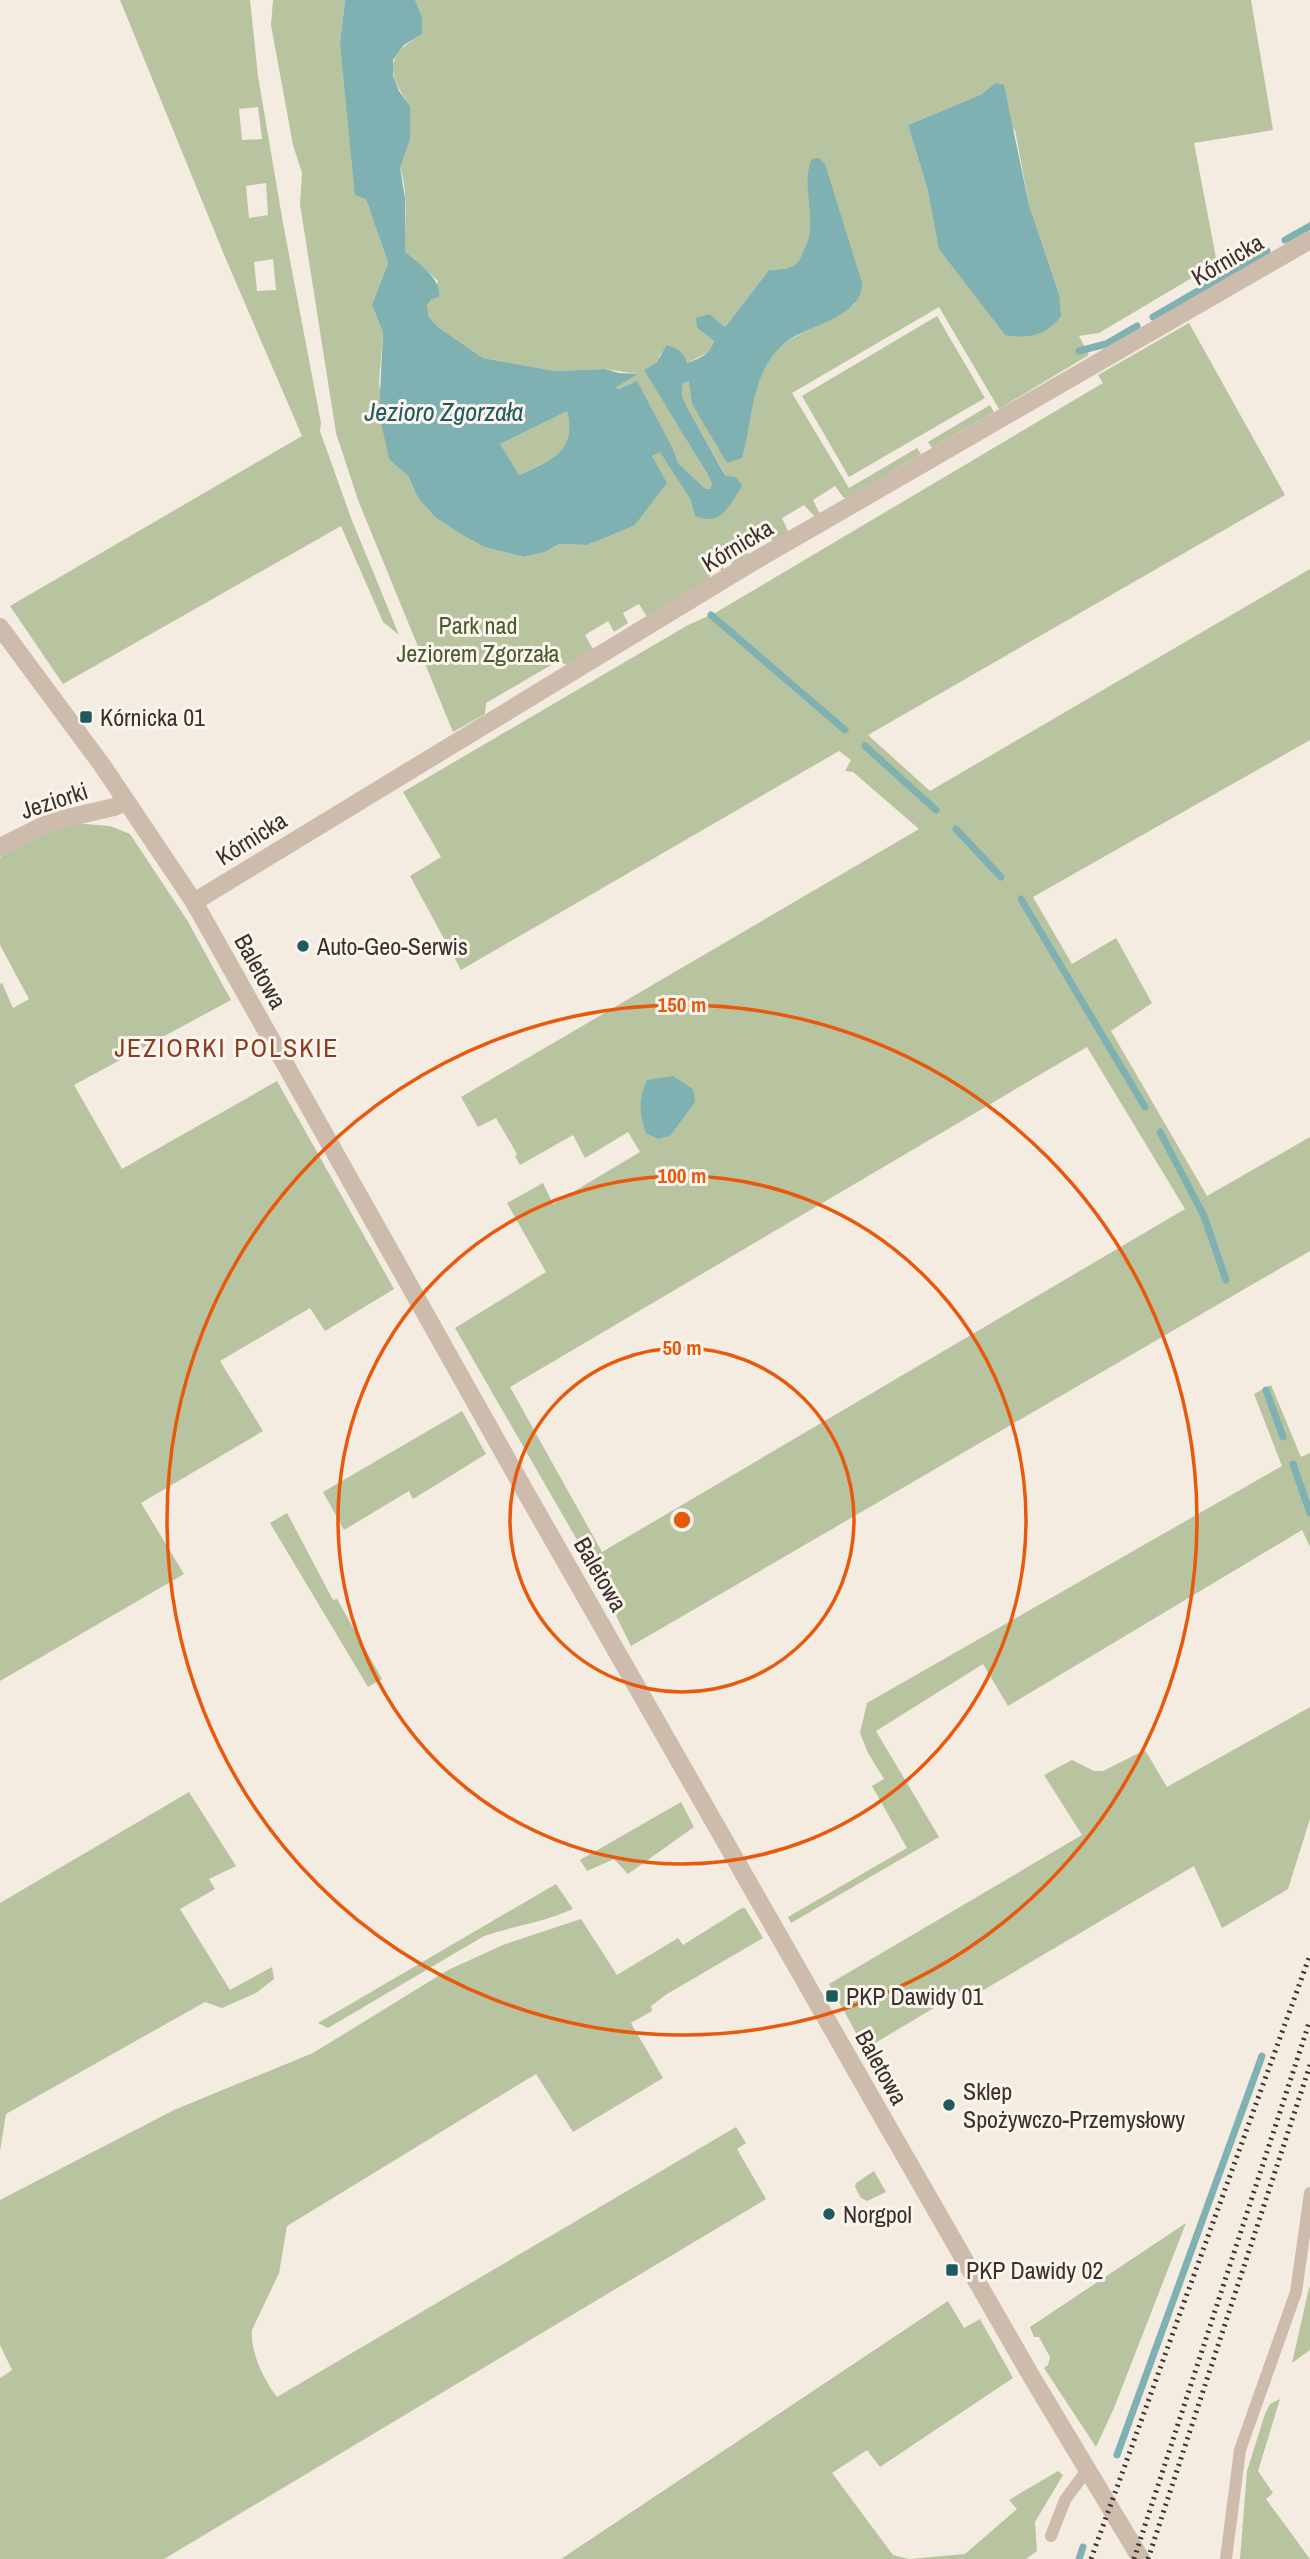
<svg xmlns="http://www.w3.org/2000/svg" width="1310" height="2559" viewBox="0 0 1310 2559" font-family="'Archivo Narrow',sans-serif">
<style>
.green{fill:#b8c4a0;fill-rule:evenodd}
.water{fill:#7fb0b2;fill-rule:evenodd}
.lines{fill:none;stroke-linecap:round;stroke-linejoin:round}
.stream{stroke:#7fb0b2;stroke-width:7}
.service{stroke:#cdbbac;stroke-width:12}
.minor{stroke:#cdbbac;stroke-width:18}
.tertiary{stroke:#cdbbac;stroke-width:18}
.rail{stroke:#3b302b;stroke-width:5;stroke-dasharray:2 5;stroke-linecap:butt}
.ring{fill:none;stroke:#e8590c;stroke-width:3.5}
.poi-dot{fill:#1f5a5e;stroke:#fbf5ee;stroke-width:2.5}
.labels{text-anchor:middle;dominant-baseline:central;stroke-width:6;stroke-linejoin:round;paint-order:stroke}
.street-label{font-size:24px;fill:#3b302b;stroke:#fbf5ee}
.park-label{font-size:24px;fill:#4a5a2e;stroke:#fbf5ee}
.poi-label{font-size:24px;fill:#3b302b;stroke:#fbf5ee;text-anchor:start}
.water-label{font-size:26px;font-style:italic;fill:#1f5a5e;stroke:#fbf5ee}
.neighbourhood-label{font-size:26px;letter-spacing:2px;fill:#8c3b22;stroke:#fbf5ee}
.centre{fill:#e8590c;stroke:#fbf5ee;stroke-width:3.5}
.ring-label{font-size:21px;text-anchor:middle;font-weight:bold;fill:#e8590c;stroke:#fbf5ee;stroke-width:6;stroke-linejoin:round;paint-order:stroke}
</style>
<rect width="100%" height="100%" fill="#f4ebe1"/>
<g class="green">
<path d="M120,0H250L258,76L283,223L321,423L320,431L351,518L399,635L383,622L341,526L63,684L10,606L302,436L225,257ZM258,107L262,139L242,140L239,109ZM266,183L268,215L249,218L246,186ZM273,259L276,290L257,291L254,262Z"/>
<path d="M273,0H345L340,43L366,199L388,263L372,305L383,333L379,383L389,458L408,476L418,498L435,517L484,547L524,557L545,552L559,544L587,545L634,526L639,517L652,456L660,451L690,499L695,516L726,476L686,405L682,396V384L689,381L727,463L741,458C754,417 750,362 793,338C813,326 835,317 855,304L811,204C811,222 812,250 797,264C790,270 778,269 769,270L725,327L710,314L697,328L714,341L711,351L687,363L661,353L656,363L645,370L708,475L713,484L710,489L705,490L678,463L673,449L632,383L618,389L615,386L637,374L605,369L555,371L483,358L438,327L429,317L427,305L432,299L438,281L405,251C404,224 409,193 400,168L410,106C386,72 385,56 422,34L415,0H1251L1273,130L1194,143L1217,263L1099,333L1079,336L1089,355L999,409L939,307L792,393L849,488L917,448L921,454L846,499L843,497L835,486L813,500L820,514L815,517L804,505L782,518L789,533L777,542L772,540L765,529L742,543L749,554L747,559L737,564H732L725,552L718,557L724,570H719L712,560L704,565L710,576L708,581L647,617L639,604L623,613L628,623L614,632L608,621L585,635L593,649L567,665L558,661L486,703L485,714L453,732L358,500L336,433L300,204L302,173L293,145L271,25ZM982,94L1015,130L1029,205L1059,294L1005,335L989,314L928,191L908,125Z"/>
<polygon points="937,316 985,398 849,477 802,396"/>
<path d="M1189,323L1285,495L868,735L930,791L1310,569V740L1033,897L1072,964L1116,938L1152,1003L1111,1031L1207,1196L1310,1137V1251L631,1646L588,1559L455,1328L546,1272L507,1203L543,1183L553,1204L640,1152L628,1132L585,1158L573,1135L520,1165L515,1156L517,1154L496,1118L478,1127L461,1097L919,829L853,772L845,771L851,760L839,751L461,970L410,876L441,857L403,792L688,625L715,613L1103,383L1098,375ZM1087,1047L1185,1209L602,1552L510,1387Z"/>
<polygon points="990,405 994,412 932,448 928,442"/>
<path d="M567,410C577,453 553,459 519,475L499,444Z"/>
<polygon points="72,823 110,826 130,834 187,920 231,1000 74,1085 122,1169 277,1081 394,1289 325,1331 310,1308 220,1361 263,1431 141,1503 184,1574 0,1681 0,984 2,983 13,1008 29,999 0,945 0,857 27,840"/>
<polygon points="1271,1385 1301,1457 1310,1453 1310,1547 1302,1530 1008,1706 983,1664 876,1731 939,1837 791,1923 788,1917 907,1848 872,1786 884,1779 868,1753 860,1733 867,1703 1282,1466 1254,1394"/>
<polygon points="462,1411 486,1454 413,1499 409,1491 344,1530 323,1492"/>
<polygon points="287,1513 333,1600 337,1599 382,1679 368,1687 270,1523"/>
<polygon points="1310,1707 1310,1819 1288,1889 1222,1928 1194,1866 980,1992 974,1984 865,2049 829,1984 1082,1835 1044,1775 1072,1760 1094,1771 1103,1771 1145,1750 1167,1787"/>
<polygon points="189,1792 236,1866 209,1879 215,1889 180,1909 230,1990 272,1967 274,1979 256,1993 222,2008 205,2002 6,2114 0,2151 0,1903"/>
<polygon points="681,1802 694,1827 628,1874 614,1859 587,1871 580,1860"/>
<path d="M556,1884L573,1909C544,1922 514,1926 484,1936L328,2028L318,2023Z"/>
<path d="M742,1908H745L763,1938L667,1994L651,2006L652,2011L631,2023L663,2078L573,2132L536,2074L287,2226L279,2273L252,2330C250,2352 264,2380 277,2397L736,2127L746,2143L737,2149L766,2199L164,2559H0V2378L12,2370L0,2345V2200L174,2110L313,2053L448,1970L503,1945L581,1919L617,1975L678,1938L683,1945Z"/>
<polygon points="874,2171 886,2192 867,2201 861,2198 855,2187 856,2183"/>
<polygon points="1186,2223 1114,2408 1096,2447 1044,2368 1048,2365 1050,2357 1039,2337 1034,2337 1030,2327"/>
<polygon points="1310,2287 1310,2350 1292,2363 1309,2288"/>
<polygon points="948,2301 964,2328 980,2319 1013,2378 880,2467 867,2450 832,2473 893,2555 909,2559 561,2559"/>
<polygon points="1280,2399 1258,2471 1273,2493 1266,2499 1310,2559 1240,2559 1247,2471 1265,2414 1270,2404"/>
<polygon points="1058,2471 1063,2475 1035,2522 1037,2551 1026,2559 910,2559 965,2554 1017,2509 1009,2500"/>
</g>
<g class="water">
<path d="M345,0H415L422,18V34L404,45L393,60V75L399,91L410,106V139L400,168L405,198V251C418,264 442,278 439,297L432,299L427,305L429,317L438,327L483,358L555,371L605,369L619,373L638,374L616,387L618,389L637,381L673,449L678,463L705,489H710L712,484L708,475L644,370L656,363L667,345C679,349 683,352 687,363C700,358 710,355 714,341L697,328L696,318L710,314L725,327L769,270C778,269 789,270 796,264C800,261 802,255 804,250C820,220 799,186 812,159L819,158L825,164L862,283C863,316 810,325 789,340C750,368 754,417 742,458L727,463L692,404L689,381L682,384V396L686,405L721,468L726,476L736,477L742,486C729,506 721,527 695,516L690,499L660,452L652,456L667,483L634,526L587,545L559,544L545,552L524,557L484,547L458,532L435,517L418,498L408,476L389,459L379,413L383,333L372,305L388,263L366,199L355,195L340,43ZM567,411C577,452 552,460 519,475L500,444Z"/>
<path d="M996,83L1004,85L1029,205L1059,294L1061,316C1046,336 1028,339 1005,335L939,249L928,191L908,125L982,94Z"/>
<path d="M673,1076L693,1089L695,1102L670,1136L658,1139L646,1133C639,1114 638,1099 647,1080Z"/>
</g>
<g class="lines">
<g class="stream">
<polyline points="1285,240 1310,226"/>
<polyline points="1153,317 1267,251"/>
<polyline points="1079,351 1106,344 1137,326"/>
<polyline points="711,615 845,730"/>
<polyline points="865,746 936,810"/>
<polyline points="956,829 1001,877"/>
<polyline points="1021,899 1145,1107"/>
<polyline points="1160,1132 1204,1216 1226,1280"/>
<polyline points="1266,1390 1283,1437"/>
<polyline points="1293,1464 1310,1513"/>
<polyline points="1117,2455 1262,2056"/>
<polyline points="1079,2559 1083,2547"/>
</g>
<g class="service">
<polyline points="1051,2536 1065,2500 1087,2470"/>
<polyline points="1226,2559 1240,2450 1296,2292 1310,2193"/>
</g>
<g class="minor">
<polyline points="0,847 50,822 114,807 125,802"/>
<polyline points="194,902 751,563 1310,240"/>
</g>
<polyline class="tertiary" points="0,627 102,765 194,902 525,1491 883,2118 1030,2374 1141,2559"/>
<g class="rail">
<polyline points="1091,2559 1310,1955"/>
<polyline points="1134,2559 1310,2020"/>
<polyline points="1148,2559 1310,2065"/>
</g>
</g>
<g class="ring">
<circle cx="682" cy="1520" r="172"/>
<circle cx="682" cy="1520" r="344"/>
<circle cx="682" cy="1520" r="515"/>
</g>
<g class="poi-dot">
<rect x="79" y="710" width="14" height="14" rx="3.5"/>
<circle cx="303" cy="946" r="7"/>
<rect x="825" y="1989" width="14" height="14" rx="3.5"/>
<circle cx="949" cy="2105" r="7"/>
<circle cx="829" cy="2214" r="7"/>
<rect x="945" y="2263" width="14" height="14" rx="3.5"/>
</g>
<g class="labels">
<g class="street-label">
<text transform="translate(1227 259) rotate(-30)">Kórnicka</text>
<text transform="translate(737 545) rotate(-31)">Kórnicka</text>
<text transform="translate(54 800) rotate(-18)">Jeziorki</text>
<text transform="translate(251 838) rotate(-32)">Kórnicka</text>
<text transform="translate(261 971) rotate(61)">Baletowa</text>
<text transform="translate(601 1574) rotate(60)">Baletowa</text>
<text transform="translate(882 2067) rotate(61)">Baletowa</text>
</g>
<g class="park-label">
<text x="478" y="625">Park nad<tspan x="478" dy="28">Jeziorem Zgorzała</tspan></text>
</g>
<g class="poi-label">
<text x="100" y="717">Kórnicka 01</text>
<text x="317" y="946">Auto-Geo-Serwis</text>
<text x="846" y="1996">PKP Dawidy 01</text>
<text x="963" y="2091">Sklep<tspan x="963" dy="28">Spożywczo-Przemysłowy</tspan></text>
<text x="843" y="2214">Norgpol</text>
<text x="966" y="2270">PKP Dawidy 02</text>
</g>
<g class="water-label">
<text x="444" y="411">Jezioro Zgorzała</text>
</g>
<g class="neighbourhood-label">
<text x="227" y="1047">JEZIORKI POLSKIE</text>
</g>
</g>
<circle cx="682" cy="1520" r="10" class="centre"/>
<g class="ring-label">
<text x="682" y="1012">150 m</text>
<text x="682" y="1183">100 m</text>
<text x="682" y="1355">50 m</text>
</g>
</svg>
